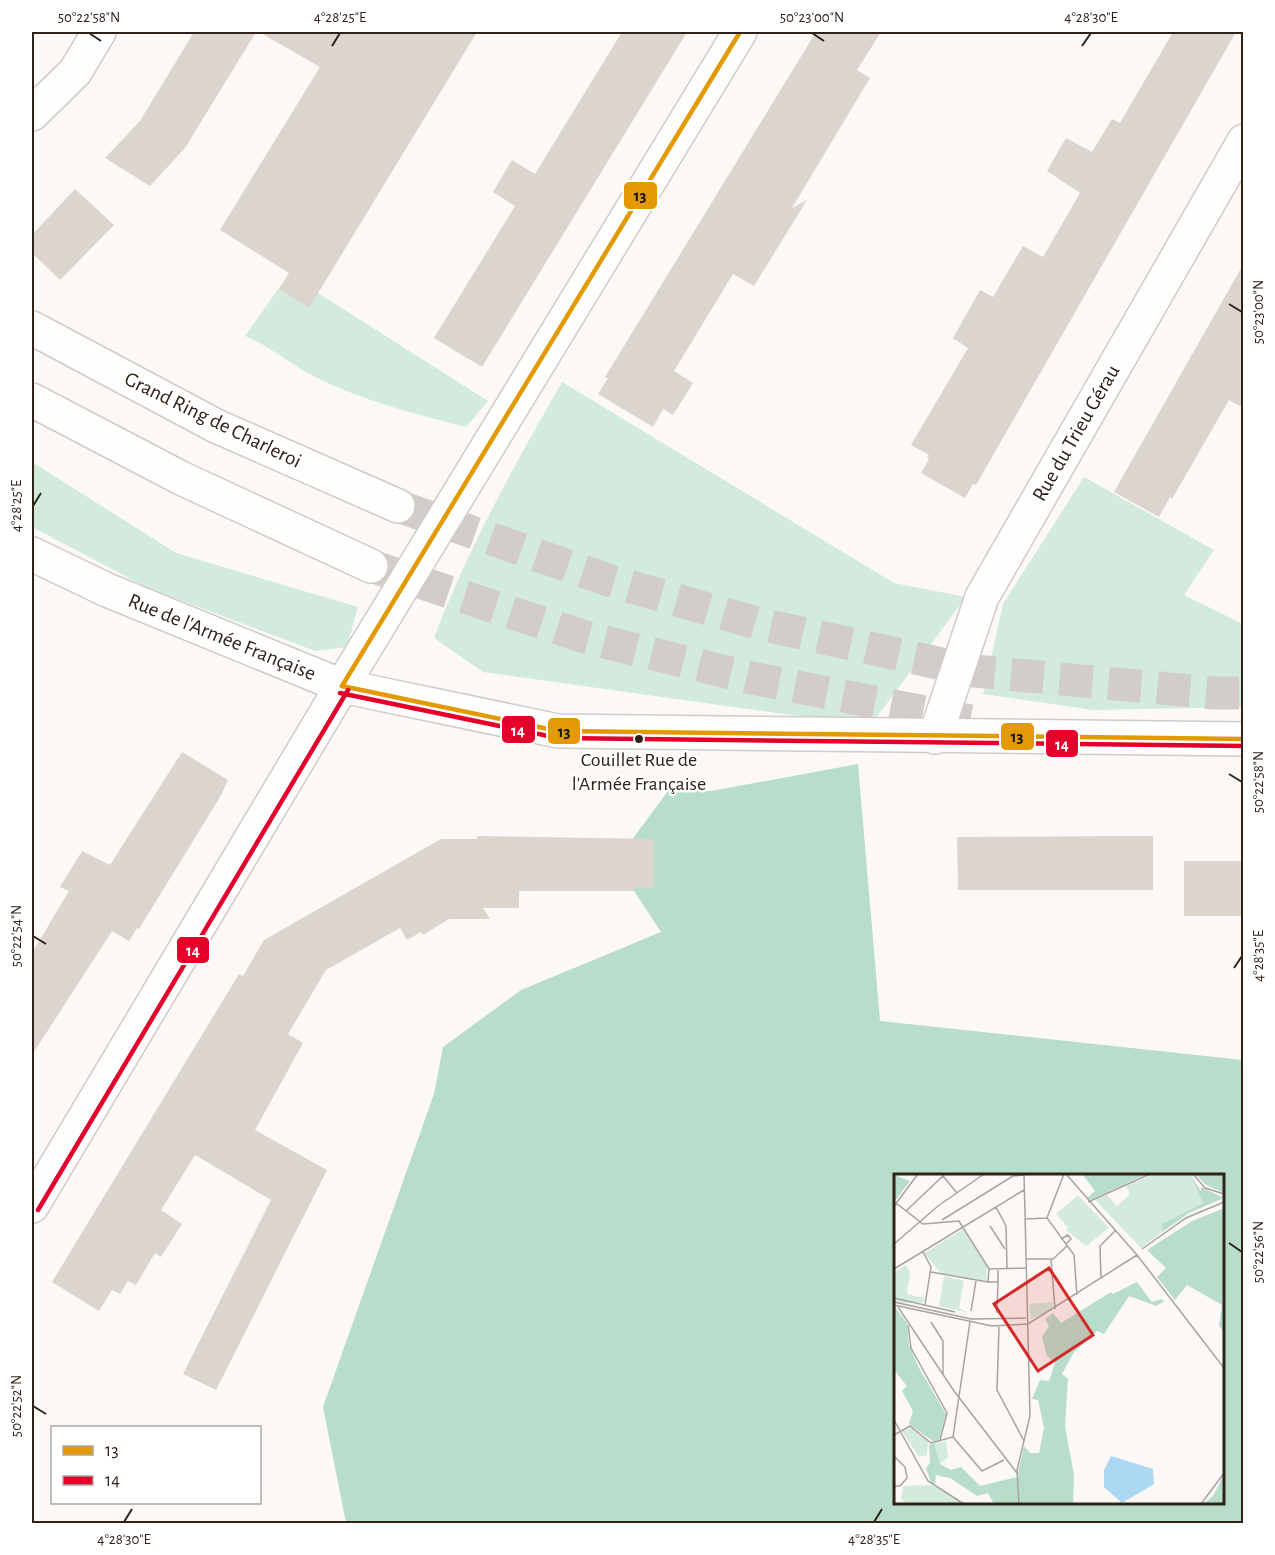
<svg xmlns="http://www.w3.org/2000/svg" width="1275" height="1555" viewBox="0 0 1275 1555" font-family="'Alegreya Sans',sans-serif">
<style>
.green{fill:#d2ebdd}
.forest{fill:#b8decb;fill-rule:evenodd}
.building{fill:#dbd5cd}
.lines{fill:none;stroke-linecap:round;stroke-linejoin:round}
.motorway-tunnel{stroke:#d2cdc9;stroke-width:33;stroke-dasharray:33 16;stroke-linecap:butt}
.minor-casing{stroke:#d2cbc5;stroke-width:36}
.motorway-casing{stroke:#d2cbc5;stroke-width:36}
.minor{stroke:#fefefe;stroke-width:33}
.motorway{stroke:#fefefe;stroke-width:33}
.bus-1-casing{stroke:#fff;stroke-width:9}
.bus-2-casing{stroke:#fff;stroke-width:9}
.bus-1{stroke:#e39902;stroke-width:4.5}
.bus-2{stroke:#e4002b;stroke-width:4.5}
.ticks{fill:none;stroke:#2f2319;stroke-width:2}
.bus-dot{fill:#2f2319;stroke:#fff;stroke-width:2}
.labels{text-anchor:middle;dominant-baseline:central;stroke-width:5;stroke-linejoin:round;paint-order:stroke}
.bus-label{font-size:20px;fill:#2f2319;stroke:#fff}
.street-label{font-size:21px;fill:#2f2319;stroke:#fff}
.inset-road{fill:none;stroke:#a9a39d;stroke-width:1.5}
.view{fill:#d62828;fill-opacity:0.15;stroke:#d62828;stroke-width:3}
.inset-edge{fill:none;stroke:#2f2319;stroke-width:3}
.line-badge{stroke:#fff;stroke-width:2}
.badge-label{font-size:16px;text-anchor:middle;font-weight:bold;fill:#fff}
.pale-badge-label{font-size:16px;text-anchor:middle;font-weight:bold;fill:#111}
.neatline{fill:none;stroke:#2f2319;stroke-width:2}
.ticks-label{font-size:15px;text-anchor:middle;fill:#2f2319}
</style>
<rect width="100%" height="100%" fill="#fbf8f5"/>
<g class="green">
<path d="M279,288L318,293L488,401L466,427C415,414 364,401 317,378C292,365 271,347 245,336Z"/>
<path d="M562,382L894,583L966,597L870,726L483,672L434,638C468,548 514,466 562,382Z"/>
<polygon points="32,462 176,553 358,607 347,647 315,651 146,587 32,527"/>
<polygon points="1084,477 1214,550 1184,595 1243,624 1243,707 1093,710 983,694 1003,604"/>
</g>
<path class="forest" d="M858,764L880,1021L1243,1060V1523H346L323,1407L434,1094L443,1047L521,990L661,932L634,891V837L668,791H711ZM896,1176H1222V1502H896Z"/>
<g class="building">
<polygon points="194,32 256,32 185,148 150,186 105,158 140,121"/>
<polygon points="259,32 477,32 309,308 279,289 289,273 220,230 320,67"/>
<polygon points="622,32 687,32 482,367 434,338 515,206 493,192 512,160 535,174"/>
<polygon points="816,32 881,32 857,70 870,78 792,208 807,200 754,286 733,274 674,371 693,383 673,415 663,409 653,427 598,394 608,378 605,377"/>
<polygon points="1173,32 1236,32 976,485 973,484 965,498 921,473 929,459 927,458 929,455 911,445 968,348 953,338 980,290 993,297 1023,246 1043,257 1080,193 1047,171 1066,138 1092,152 1112,119 1120,123"/>
<polygon points="75,189 114,225 60,280 32,253 32,235"/>
<polygon points="1244,263 1244,408 1229,400 1172,499 1170,497 1159,517 1114,492"/>
<polygon points="182,752 228,780 220,797 139,929 137,928 129,941 112,931 32,1055 32,953 69,891 60,887 82,851 110,865"/>
<polygon points="477,836 654,839 654,888 634,888 634,891 519,891 519,908 483,908 490,919 449,919 423,935 421,932 407,940 400,928 326,970 288,1034 303,1043 255,1130 327,1170 216,1390 183,1374 271,1200 195,1155 161,1210 182,1224 161,1257 155,1253 136,1285 128,1281 120,1294 112,1290 99,1311 52,1282 239,974 243,976 264,940 441,839 477,839"/>
<polygon points="1123,836 1153,836 1153,890 958,890 957,837"/>
<rect x="1184" y="861" width="60" height="55"/>
</g>
<g class="lines">
<g class="motorway-tunnel">
<polyline points="398,506 611,581 760,624 974,671 1214,693 1244,693"/>
<polyline points="371,566 588,638 747,677 970,721"/>
</g>
<g class="minor-casing">
<g id="minor">
<polyline points="32,114 75,72 99,32"/>
<polyline points="32,554 107,590 342,686 558,731 1244,739"/>
<polyline points="935,737 982,597 1244,141"/>
<polyline points="32,1206 342,686 740,32"/>
</g>
</g>
<g class="motorway-casing">
<g id="motorway">
<polyline points="32,328 216,426 398,506"/>
<polyline points="32,400 181,478 371,566"/>
</g>
</g>
<use href="#minor" class="minor"/>
<use href="#motorway" class="motorway"/>
<g class="bus-1-casing">
<g id="bus-1">
<polyline points="342,686 558,731 1244,739"/>
<polyline points="342,686 740,32"/>
</g>
</g>
<g class="bus-2-casing">
<g id="bus-2">
<polyline points="340,693 558,738 1244,746"/>
<polyline points="38,1210 348,690"/>
</g>
</g>
<use href="#bus-1" class="bus-1"/>
<use href="#bus-2" class="bus-2"/>
</g>
<path class="ticks" d="M89,33L101,41M812,33L824,41M332,46L340,33M1082,46L1091,33M1229,304L1242,312M33,506L41,493M1229,774L1242,782M33,936L46,944M1234,968L1242,956M1229,1243L1242,1252M33,1406L46,1414M124,1522L132,1509M874,1522L882,1509"/>
<circle class="bus-dot" cx="639" cy="739" r="5"/>
<g class="labels">
<g class="bus-label">
<text x="639" y="760">Couillet Rue de<tspan x="639" dy="24">l'Armée Française</tspan></text>
</g>
<g class="street-label">
<text transform="translate(213 420) rotate(26)">Grand Ring de Charleroi</text>
<text transform="translate(1076 433) rotate(-60)">Rue du Trieu Gérau</text>
<text transform="translate(222 637) rotate(22)">Rue de l'Armée Française</text>
</g>
</g>
<g transform="translate(894 1174)">
<rect width="330" height="330" fill="#fbf8f5"/>
<path d="M260,0H296L309,29L268,50V58L247,74L201,26L213,21L223,32L236,20L232,12ZM184,21L215,54L192,72L172,56L174,54L162,40ZM70,55L93,94L92,107L47,99L30,79ZM12,91L16,98L13,120L30,124V128L0,130V98ZM50,102L70,107L65,134L75,139L45,132ZM159,128L158,136L137,145L135,130ZM17,254L34,267L33,281L25,283L8,257ZM52,267L54,283L46,290L40,269ZM37,311L63,324L69,330H13L7,325L9,312Z" fill="#d2ebdd"/>
<path d="M188,0H253L196,26L193,24L201,17ZM296,0L307,17V13L330,24L295,39L268,58V50L309,29ZM301,0H330V19L312,11ZM0,1L16,7L0,28ZM330,34V158L325,152L328,131L293,111L281,126L263,103L272,94L253,76L298,47ZM243,108L258,128L267,125L271,127L262,132L235,122L210,160L203,157L180,178L168,200L174,205L171,252L180,301L179,330H100L94,319L83,322L56,304L42,301L41,311L37,309L32,294L36,289L35,271L40,269L46,290L57,296L67,293L86,312L123,303L130,272L136,279H145L150,254L144,226L138,225L146,206L155,207L161,189L153,182L148,163L155,152L151,145L159,139L167,149L217,118L219,120ZM0,132L13,149L15,171L25,194L52,240L45,266L40,268L15,250L19,237L8,217L13,212L0,196ZM330,300V330H309L319,322Z" fill="#b8decb"/>
<path d="M217,282L259,295L260,310L228,329L210,313V296Z" fill="#add8f3"/>
<path class="inset-road" d="M170,0L153,44L180,81L183,121M172,0L243,81L330,194M299,0L311,14L330,20M49,2L63,19M194,28L256,0M2,29L29,50L65,47L95,95M0,32L24,0M102,33L112,52L113,95M12,37L51,0M131,45L153,44M48,46L119,2L130,1M96,52L111,75M167,65L174,61L177,65L172,70M0,70L44,32L90,0M248,75L292,44L330,28M29,78L37,93L31,131M132,85H159L173,72M157,85L161,135M0,95L130,16M104,96V108H94L95,95L132,94M37,98L94,108M207,105L206,72L221,57M0,124L61,138M0,128L77,145L132,144M0,131L98,152L134,150L243,81M4,133L60,217L123,299M77,137L82,107M103,139L104,108M37,148L49,167V200M14,151L17,174L53,239L46,266M105,153L103,216L130,267M0,246L34,307L70,330M0,261L16,252L37,269L59,263L76,148M59,263L88,297L110,286M0,282L11,293L13,304L6,312H0M125,330L123,296L136,242L130,0M307,330L330,299"/>
<path class="view" d="M155,94L199,161L144,197L100,130Z"/>
<rect width="330" height="330" class="inset-edge"/>
</g>
<g class="line-badge">
<rect x="623" y="181" width="35" height="29" rx="6" fill="#e39902"/>
<rect x="501" y="715" width="35" height="29" rx="6" fill="#e4002b"/>
<rect x="547" y="717" width="34" height="28" rx="6" fill="#e39902"/>
<rect x="1000" y="722" width="35" height="29" rx="6" fill="#e39902"/>
<rect x="1045" y="729" width="34" height="29" rx="6" fill="#e4002b"/>
<rect x="176" y="936" width="34" height="28" rx="6" fill="#e4002b"/>
</g>
<g class="badge-label">
<text x="518" y="736">14</text>
<text x="1062" y="750">14</text>
<text x="193" y="956">14</text>
</g>
<g class="pale-badge-label">
<text x="640" y="201">13</text>
<text x="564" y="737">13</text>
<text x="1017" y="742">13</text>
</g>
<rect width="1275" height="1555" fill="none" stroke="#ffffff" stroke-width="66"/>
<rect x="51" y="1426" width="210" height="78" fill="#ffffff" stroke="#aca7a3" stroke-width="1.5"/>
<rect x="63" y="1446" width="30" height="9" fill="#e39902" stroke="#aca7a3" stroke-width="1.5"/>
<text x="105" y="1456" font-size="18" fill="#2f2319">13</text>
<rect x="63" y="1476" width="30" height="9" fill="#e4002b" stroke="#aca7a3" stroke-width="1.5"/>
<text x="105" y="1486" font-size="18" fill="#2f2319">14</text>
<rect x="33" y="33" width="1209" height="1489" class="neatline"/>
<g class="ticks-label">
<text x="89" y="22">50°22'58"N</text>
<text x="340" y="22">4°28'25"E</text>
<text x="812" y="22">50°23'00"N</text>
<text x="1091" y="22">4°28'30"E</text>
<text transform="translate(1258 312) rotate(-90)" y="5">50°23'00"N</text>
<text transform="translate(16 506) rotate(-90)" y="5">4°28'25"E</text>
<text transform="translate(1258 782) rotate(-90)" y="5">50°22'58"N</text>
<text transform="translate(16 936) rotate(-90)" y="5">50°22'54"N</text>
<text transform="translate(1258 956) rotate(-90)" y="5">4°28'35"E</text>
<text transform="translate(1258 1252) rotate(-90)" y="5">50°22'56"N</text>
<text transform="translate(16 1406) rotate(-90)" y="5">50°22'52"N</text>
<text x="124" y="1544">4°28'30"E</text>
<text x="874" y="1544">4°28'35"E</text>
</g>
</svg>
